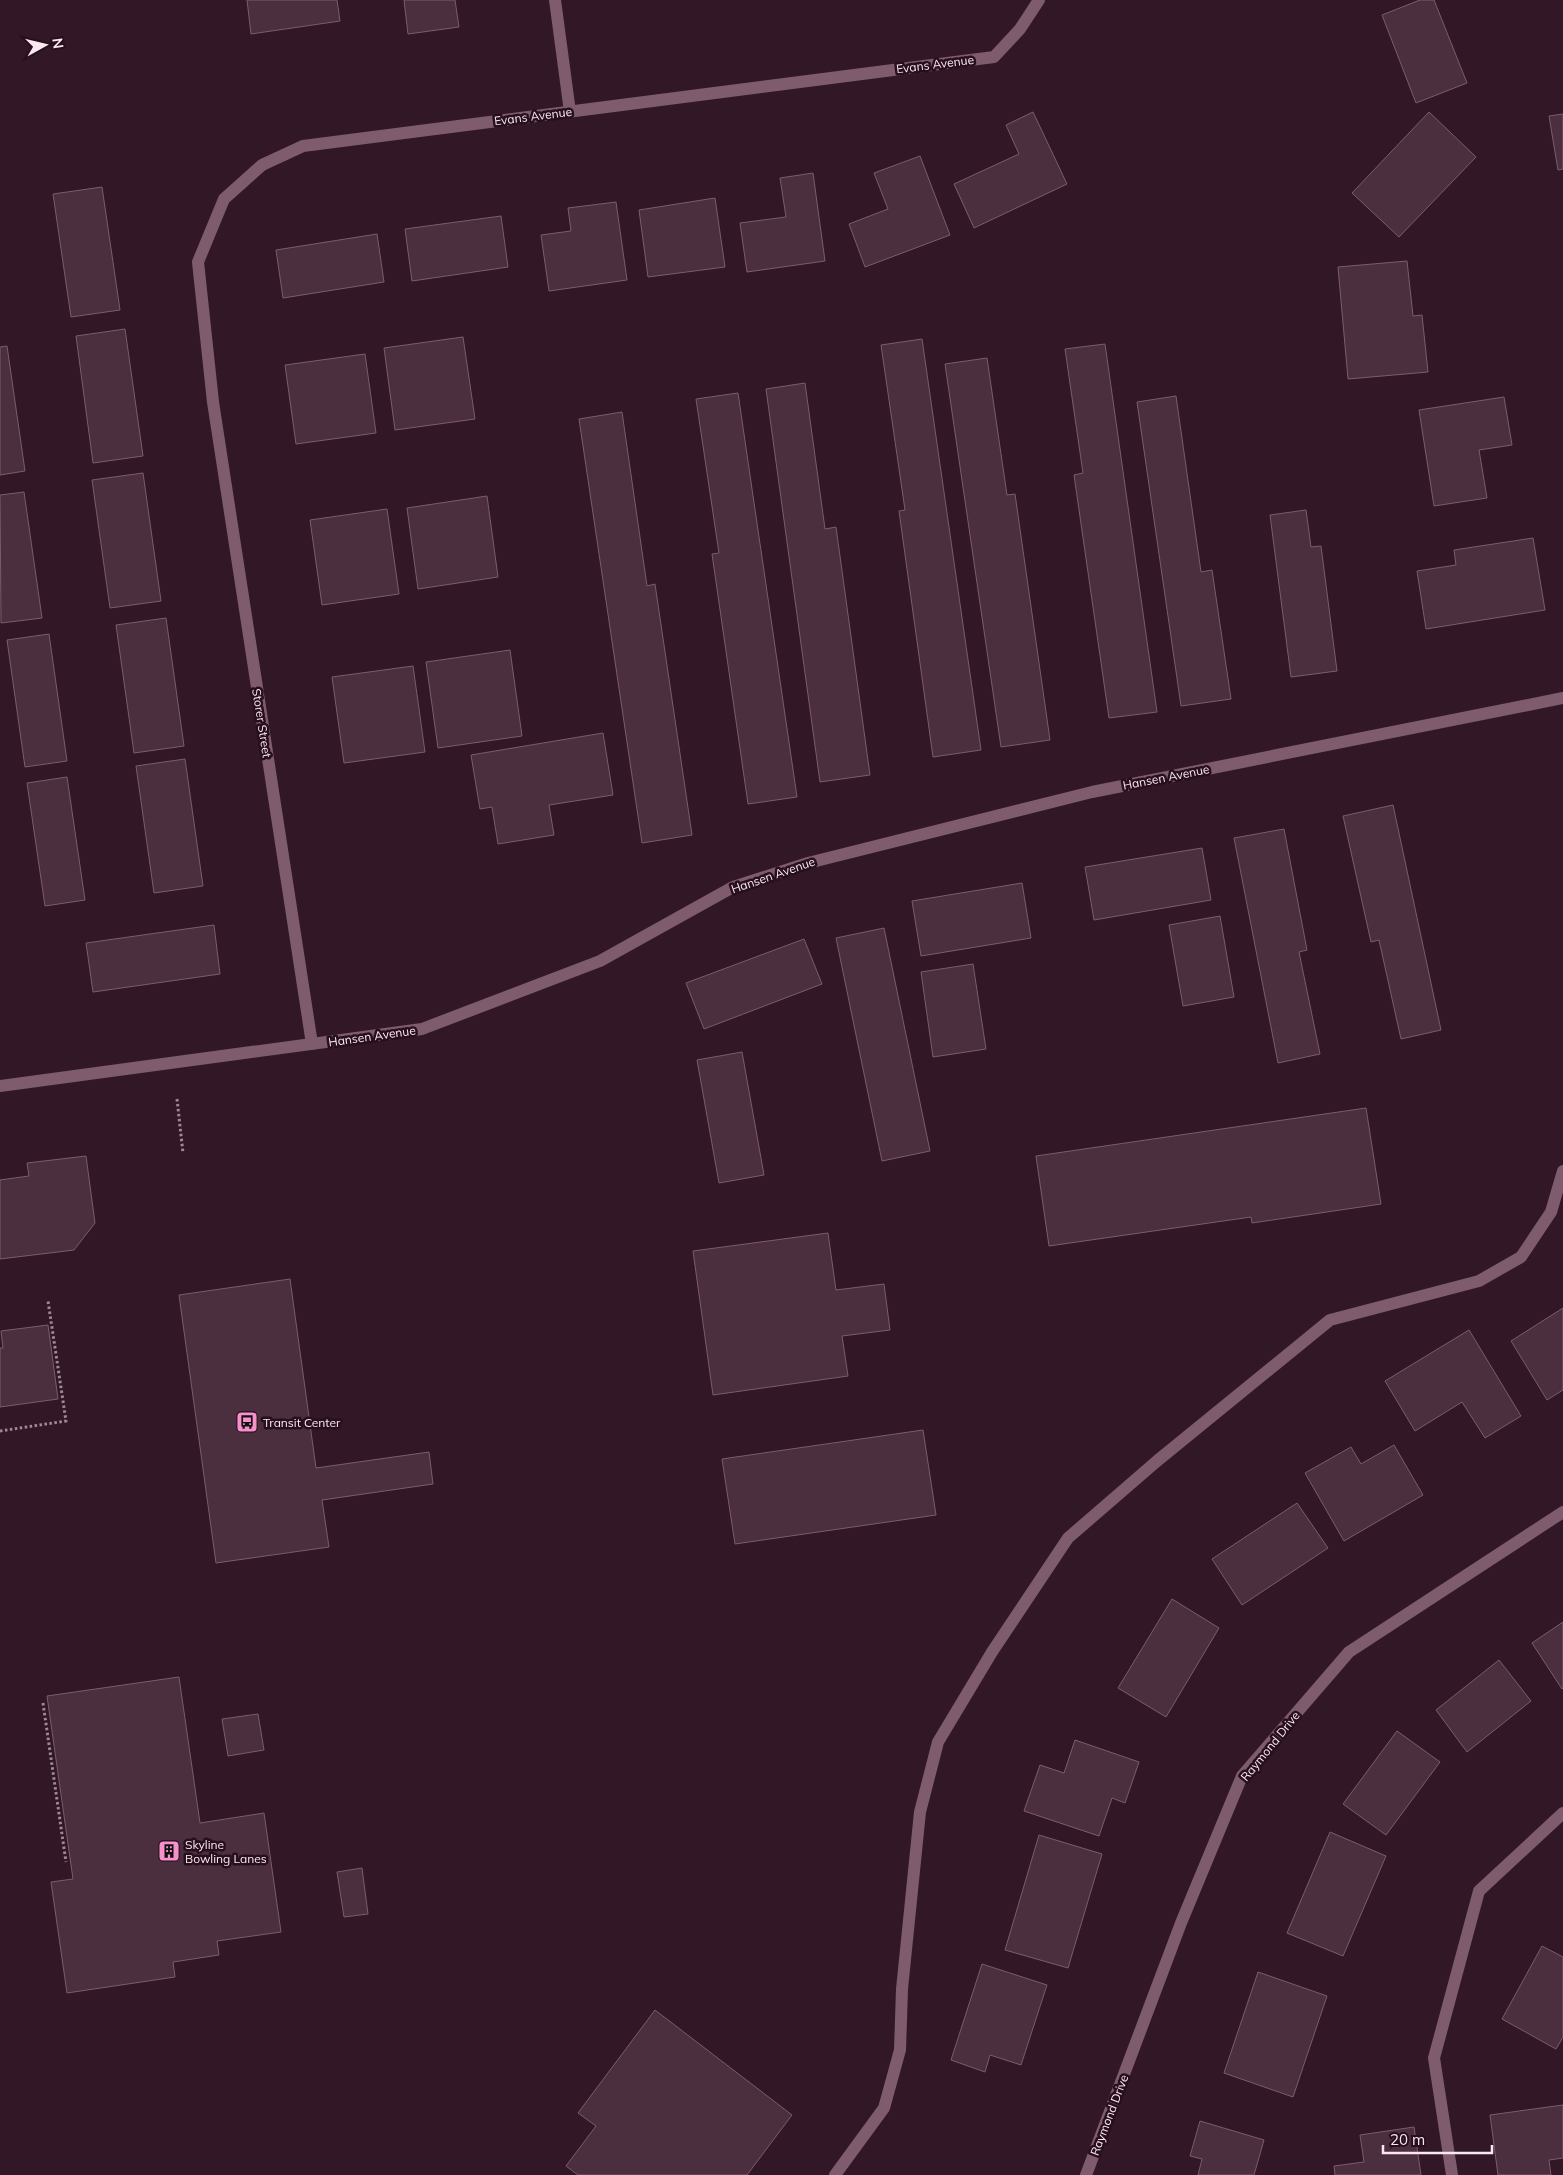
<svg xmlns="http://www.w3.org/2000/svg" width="1563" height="2175" viewBox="0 0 1563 2175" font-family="Mulish,sans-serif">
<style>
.building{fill:#4b2f3e;stroke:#7c5c6d}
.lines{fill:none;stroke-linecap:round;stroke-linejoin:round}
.path{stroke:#9f8995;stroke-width:3;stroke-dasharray:2.5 2.5;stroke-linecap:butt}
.minor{stroke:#7f5b6e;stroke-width:12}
.labels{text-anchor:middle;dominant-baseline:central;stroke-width:5;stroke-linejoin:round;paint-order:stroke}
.street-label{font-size:12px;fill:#fae8f1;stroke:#270f1d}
.poi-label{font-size:12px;fill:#fae8f1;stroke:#270f1d;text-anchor:start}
</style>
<rect width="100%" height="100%" fill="#321827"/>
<g class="building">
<polygon points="247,0 337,0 340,21 251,34"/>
<polygon points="404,0 455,0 459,27 408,34"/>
<polygon points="1420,0 1434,0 1467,83 1416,103 1382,15"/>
<polygon points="1033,112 1067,184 974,228 954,184 1019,154 1006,125"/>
<polygon points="1429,112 1476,157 1399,237 1352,193"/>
<polygon points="1563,114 1563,169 1558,170 1549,116"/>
<polygon points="920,156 950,235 865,267 849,224 888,209 874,173"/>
<polygon points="813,173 825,261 747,272 740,223 786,217 780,178"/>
<polygon points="102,187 120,310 71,317 53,194"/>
<polygon points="715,198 725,267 648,277 639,210"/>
<polygon points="616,202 627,280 549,291 541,235 571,231 568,208"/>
<polygon points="501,216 508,267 412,281 405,229"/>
<polygon points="377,234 384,282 283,298 276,250"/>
<polygon points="1407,261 1413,316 1422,315 1428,372 1348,379 1338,267"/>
<polygon points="125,329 143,456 93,463 76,336"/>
<polygon points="463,337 475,419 395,430 384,348"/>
<polygon points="922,339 981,750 933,757 899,511 905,510 881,345"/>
<polygon points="1105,344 1157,712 1109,718 1074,475 1083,473 1065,349"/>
<polygon points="7,346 25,471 0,475 0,347"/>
<polygon points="365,354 376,433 296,444 285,365"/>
<polygon points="987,358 1007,495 1015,494 1050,740 1001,747 945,364"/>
<polygon points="805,383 825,529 836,527 870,775 820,782 766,389"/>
<polygon points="738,393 797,797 748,804 712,554 719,553 696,399"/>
<polygon points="1176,396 1201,572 1212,570 1231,699 1181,706 1137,402"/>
<polygon points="1504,397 1512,445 1479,450 1487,498 1434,506 1419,410"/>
<polygon points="622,412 647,586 655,584 692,835 642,843 579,419"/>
<polygon points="143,473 161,601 110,608 92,480"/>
<polygon points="24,492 42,618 1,623 0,495"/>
<polygon points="487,496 498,577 418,589 407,508"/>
<polygon points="387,509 399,594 322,605 310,520"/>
<polygon points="1306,510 1311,547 1321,546 1337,671 1291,677 1270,515"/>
<polygon points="1533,538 1545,610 1426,629 1417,571 1456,565 1454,550"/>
<polygon points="166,618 184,746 134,753 116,625"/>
<polygon points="49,634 67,761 25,767 7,640"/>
<polygon points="510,650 522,736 438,748 426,662"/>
<polygon points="413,666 425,752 344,763 332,677"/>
<polygon points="603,733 613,795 549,805 554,835 498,844 492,807 480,809 471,755"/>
<polygon points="185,759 203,886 154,893 136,766"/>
<polygon points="67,777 85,900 45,906 27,783"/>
<polygon points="1393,805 1441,1030 1401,1039 1379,940 1371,942 1343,816"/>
<polygon points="1284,829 1307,950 1299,952 1320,1054 1278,1063 1234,838"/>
<polygon points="1202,848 1211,900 1094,920 1085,867"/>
<polygon points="1022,883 1031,938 921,956 912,901"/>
<polygon points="1220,916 1234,997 1183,1006 1169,925"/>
<polygon points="214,925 220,974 93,992 86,943"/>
<polygon points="884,928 930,1151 882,1161 836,938"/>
<polygon points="804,939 822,984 704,1029 686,983"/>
<polygon points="973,964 986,1049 933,1057 921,972"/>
<polygon points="742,1052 764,1175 719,1183 697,1060"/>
<polygon points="1366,1108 1381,1204 1252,1223 1251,1217 1049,1246 1036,1156"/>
<polygon points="86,1156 95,1223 74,1250 0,1259 0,1180 29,1176 27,1163"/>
<polygon points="828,1233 836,1290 884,1284 890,1330 842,1336 848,1376 713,1395 693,1251"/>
<polygon points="290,1279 316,1468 429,1452 433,1484 322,1500 329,1547 216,1563 179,1295"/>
<polygon points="1563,1308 1563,1390 1547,1400 1511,1341"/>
<polygon points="48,1325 58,1399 0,1407 0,1348 3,1348 1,1331"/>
<polygon points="1469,1330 1521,1416 1485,1438 1462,1402 1415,1431 1385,1381"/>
<polygon points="923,1430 936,1515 735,1544 722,1459"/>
<polygon points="1394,1445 1423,1495 1344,1541 1305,1473 1351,1447 1361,1464"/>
<polygon points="1297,1503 1328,1548 1242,1605 1212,1559"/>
<polygon points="1172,1599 1219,1628 1166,1717 1118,1688"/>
<polygon points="1563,1622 1563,1688 1562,1689 1532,1643"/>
<polygon points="1499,1660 1531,1701 1467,1752 1436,1710"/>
<polygon points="179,1677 200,1823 264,1813 281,1932 217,1941 219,1955 173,1962 175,1977 67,1993 51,1882 73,1879 47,1696"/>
<polygon points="258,1714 264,1750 228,1756 222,1719"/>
<polygon points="1397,1731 1440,1762 1386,1835 1343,1804"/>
<polygon points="1075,1740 1139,1762 1125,1803 1112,1798 1099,1836 1024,1811 1040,1765 1064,1773"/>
<polygon points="1330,1832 1386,1856 1343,1956 1287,1933"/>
<polygon points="1039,1835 1102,1854 1068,1968 1005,1950"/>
<polygon points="362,1868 368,1914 344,1917 337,1872"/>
<polygon points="1542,1946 1563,1957 1563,2037 1556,2049 1502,2019"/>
<polygon points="982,1964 1047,1985 1021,2065 990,2055 985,2072 951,2060"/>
<polygon points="1258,1972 1327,1996 1293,2097 1224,2073"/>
<polygon points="655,2010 792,2115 747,2175 578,2175 566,2166 596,2126 578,2113"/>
<polygon points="1563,2105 1563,2158 1549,2160 1551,2175 1498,2175 1490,2115"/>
<polygon points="1200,2121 1264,2140 1254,2175 1198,2175 1202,2159 1190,2156"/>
<polygon points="1414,2127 1421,2175 1335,2175 1334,2166 1364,2162 1360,2135"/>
</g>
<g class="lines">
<g class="path">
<polyline points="177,1099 183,1153"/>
<polyline points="0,1431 66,1421 48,1301"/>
<polyline points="43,1703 66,1862"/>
</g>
<g class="minor">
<polyline points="555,0 570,112"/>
<polyline points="312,1044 213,402 198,262 224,199 262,165 303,146 994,57 1020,29 1039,0"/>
<polyline points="0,1086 422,1029 600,961 733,887 808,863 1092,792 1563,698"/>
<polyline points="835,2175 884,2108 900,2050 902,1989 920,1812 938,1742 992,1652 1068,1538 1157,1461 1330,1320 1479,1281 1521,1257 1551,1212 1563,1171"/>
<polyline points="1086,2175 1181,1923 1242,1776 1349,1652 1563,1512"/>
<polyline points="1452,2175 1434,2058 1479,1891 1563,1813"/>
</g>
</g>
<defs>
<g id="bus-square" transform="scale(1.125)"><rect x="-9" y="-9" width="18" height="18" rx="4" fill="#f890cb" stroke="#270f1d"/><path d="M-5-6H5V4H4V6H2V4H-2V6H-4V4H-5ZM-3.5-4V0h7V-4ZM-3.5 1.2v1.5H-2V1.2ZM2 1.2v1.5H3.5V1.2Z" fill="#111"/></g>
<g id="building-square" transform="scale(1.125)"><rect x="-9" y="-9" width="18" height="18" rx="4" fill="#f890cb" stroke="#270f1d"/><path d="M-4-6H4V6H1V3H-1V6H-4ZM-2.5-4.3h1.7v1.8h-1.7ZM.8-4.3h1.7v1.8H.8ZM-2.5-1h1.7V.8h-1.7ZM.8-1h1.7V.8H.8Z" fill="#111"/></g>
</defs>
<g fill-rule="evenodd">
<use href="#bus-square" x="247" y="1422"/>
<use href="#building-square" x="169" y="1851"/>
</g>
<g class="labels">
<g class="street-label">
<text transform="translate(935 64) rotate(-7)">Evans Avenue</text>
<text transform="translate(533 116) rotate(-7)">Evans Avenue</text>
<text transform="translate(262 723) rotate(81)">Storer Street</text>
<text transform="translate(1166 777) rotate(-11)">Hansen Avenue</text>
<text transform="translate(773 875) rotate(-19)">Hansen Avenue</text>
<text transform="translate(372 1036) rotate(-8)">Hansen Avenue</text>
<text transform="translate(1270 1746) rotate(-51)">Raymond Drive</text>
<text transform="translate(1109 2115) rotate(-69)">Raymond Drive</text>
</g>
<g class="poi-label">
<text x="263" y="1422">Transit Center</text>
<text x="185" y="1844">Skyline<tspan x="185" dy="14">Bowling Lanes</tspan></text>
</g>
</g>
<g transform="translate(45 45) rotate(82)" stroke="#270f1d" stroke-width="4" paint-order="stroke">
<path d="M0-4L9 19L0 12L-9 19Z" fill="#fae8f1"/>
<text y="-8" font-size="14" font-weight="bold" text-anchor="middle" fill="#fae8f1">N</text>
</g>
<path d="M1383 2145v8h109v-8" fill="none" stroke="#fae8f1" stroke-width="2.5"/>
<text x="1390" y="2145" font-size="15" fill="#fae8f1" stroke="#270f1d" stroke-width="4" paint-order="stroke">20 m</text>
</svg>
